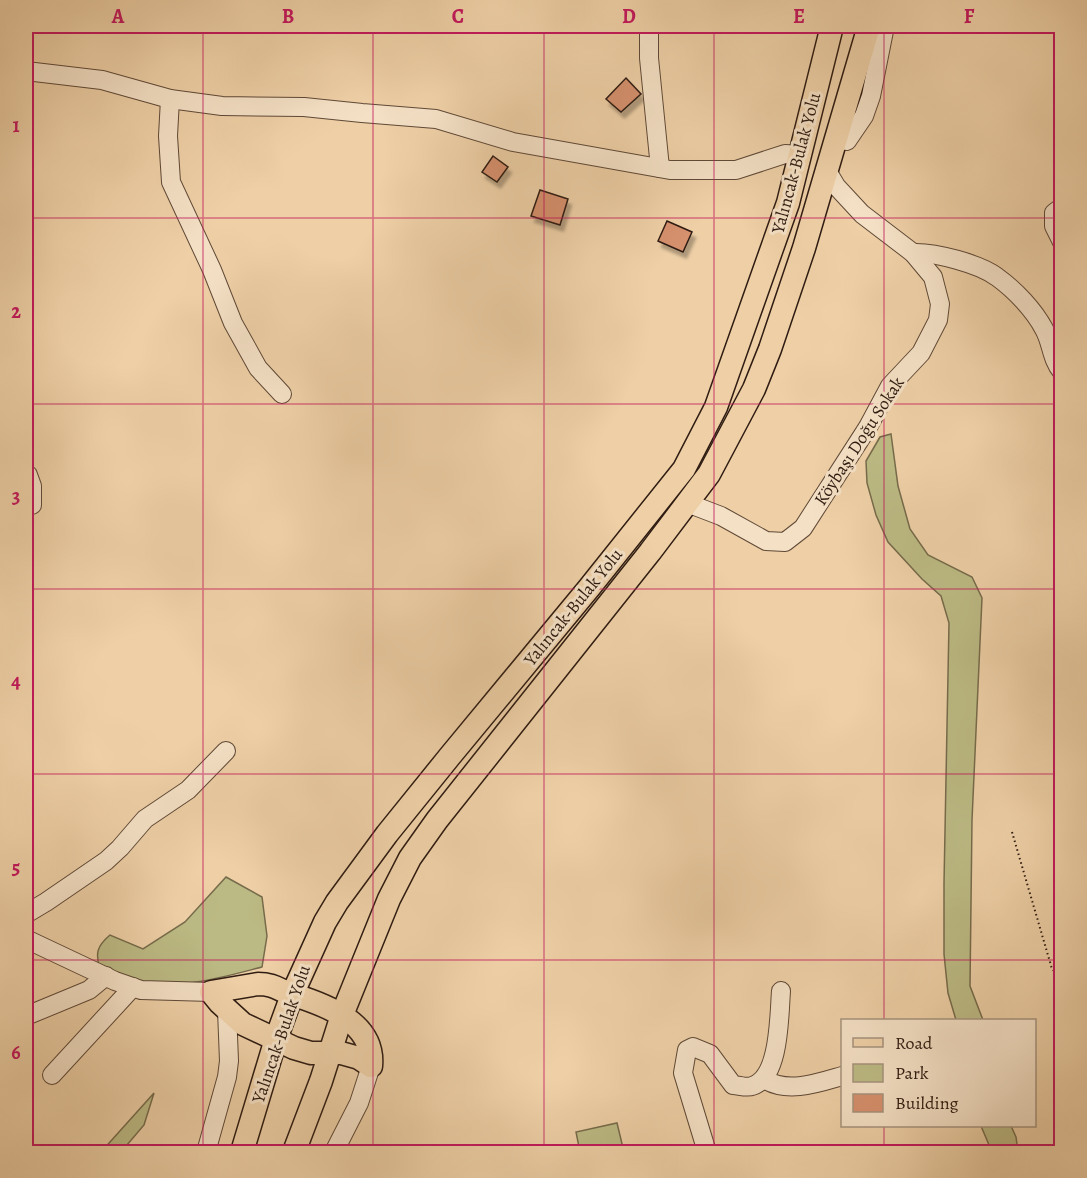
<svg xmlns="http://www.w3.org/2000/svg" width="1087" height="1178" viewBox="0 0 1087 1178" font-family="Alegreya,serif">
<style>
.green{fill:#bcba84;stroke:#766b4b;stroke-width:1.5}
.building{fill:#d5906d;stroke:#2f1c12;stroke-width:1.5;filter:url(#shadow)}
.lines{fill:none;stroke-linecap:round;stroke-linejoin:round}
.minor-casing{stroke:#5f4937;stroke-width:20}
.major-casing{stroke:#2f1c12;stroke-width:25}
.path{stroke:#2f1c12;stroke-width:2;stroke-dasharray:1.5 3;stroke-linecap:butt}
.minor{stroke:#f4e0c5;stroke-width:18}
.major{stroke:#eecfa6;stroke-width:22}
.grid{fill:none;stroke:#c2185b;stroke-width:1.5;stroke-opacity:0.55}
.labels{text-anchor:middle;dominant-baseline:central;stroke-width:6;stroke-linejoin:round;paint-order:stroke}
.street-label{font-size:18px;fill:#2f1c12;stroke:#f4e0c5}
.neatline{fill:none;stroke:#c2185b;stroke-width:2}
.grid-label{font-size:20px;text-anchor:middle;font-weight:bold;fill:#c2185b}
</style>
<defs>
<filter id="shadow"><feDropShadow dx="3.5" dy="6" stdDeviation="1.5" flood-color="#0004"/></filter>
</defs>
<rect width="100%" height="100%" fill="#eecfa6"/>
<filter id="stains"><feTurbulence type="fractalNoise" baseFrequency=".00333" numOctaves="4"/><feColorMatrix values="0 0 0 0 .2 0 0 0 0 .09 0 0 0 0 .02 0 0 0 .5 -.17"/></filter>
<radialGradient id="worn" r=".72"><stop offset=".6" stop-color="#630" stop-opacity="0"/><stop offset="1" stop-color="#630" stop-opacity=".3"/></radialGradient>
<g class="green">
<polygon points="891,434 898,486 910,529 928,555 972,577 982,598 972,820 970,986 983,1020 956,1020 948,993 944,954 944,883 949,623 941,596 922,579 888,542 876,515 867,483 866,461 880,437"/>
<path d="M226,877L262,897L267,936L262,967C227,976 187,988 150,983C133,981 116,974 100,970C95,953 97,946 110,935L143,949L185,922Z"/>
<polygon points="154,1093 144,1125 121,1152 101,1152"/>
<polygon points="617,1123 624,1152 580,1152 576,1132"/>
<polygon points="981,1126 1011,1126 1016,1137 1018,1152 992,1152"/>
</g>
<g class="building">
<polygon points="626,78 641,94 621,112 606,99"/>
<polygon points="493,156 508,167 497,182 482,172"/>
<polygon points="540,190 568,199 560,225 531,216"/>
<polygon points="667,221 692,232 683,252 658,241"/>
</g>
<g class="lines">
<g class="minor-casing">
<g id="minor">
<polyline points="649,26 649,58 660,168"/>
<polyline points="26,71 102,80 170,99 222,106 304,107 362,113 436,119 513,142 670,170 736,170 785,154 800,155"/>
<polyline points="170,99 168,136 171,182 212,270 233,323 258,368 282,394"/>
<polyline points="847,141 864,116 871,96 885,26"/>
<polyline points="1062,207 1054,213 1054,226 1062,242"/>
<path d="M913,253C935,252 980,264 997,277C1015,290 1034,310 1044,329C1052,343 1051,359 1062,372"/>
<polyline points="26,475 28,475 32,486 32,505"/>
<polyline points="687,503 721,516 766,541 785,542 803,528 868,427 890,386 921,353 938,320 940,304 933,277 913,253 862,214 836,186 827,171"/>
<polyline points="26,914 46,902 106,861 120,848 145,819 188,790 226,751"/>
<polyline points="26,939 115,981 141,990 211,992"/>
<polyline points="26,1016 89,990 106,976"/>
<polyline points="52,1075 133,987"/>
<path d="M764,1079C787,1094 818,1083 842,1076"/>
<polyline points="206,1152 227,1077 229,1061 227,1010"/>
<polyline points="334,1152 359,1103 371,1066"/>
<path d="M707,1152L683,1073L687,1050L693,1047L710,1054L733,1085C738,1085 747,1088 752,1086C780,1078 779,1016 781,991"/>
</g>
</g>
<g class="major-casing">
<g id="major">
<path d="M258,984C275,984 280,991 294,995C326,1005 375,1023 371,1066L359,1058L341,1053H311L294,1048L243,1024L220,1003L211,992Z"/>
<polyline points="242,1152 276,1039 292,995 325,922 337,902 387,834 450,756 589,588 684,469 716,407 788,203 832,26"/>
<polyline points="294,1152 321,1081 342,1015 389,899 410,858 437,820 650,552 709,474 754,389 770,349 804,248 869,26"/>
</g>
</g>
<polyline class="path" points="1012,832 1052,969 1062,979"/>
<use href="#minor" class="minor"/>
<use href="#major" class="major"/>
</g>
<path class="grid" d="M203,26V1152M373,26V1152M544,26V1152M714,26V1152M884,26V1020M26,218H1062M26,404H1062M26,589H1062M26,774H1062M26,960H1062M884,1126V1152"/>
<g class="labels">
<g class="street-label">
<text transform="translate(796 163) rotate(-75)">Yalıncak-Bulak Yolu</text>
<text transform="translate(859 441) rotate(-57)">Köybaşı Doğu Sokak</text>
<text transform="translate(573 607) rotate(-51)">Yalıncak-Bulak Yolu</text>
<text transform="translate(281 1034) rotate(-71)">Yalıncak-Bulak Yolu</text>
</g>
</g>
<rect width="1087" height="1178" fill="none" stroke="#eecfa6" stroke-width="66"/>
<rect x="841" y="1019" width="195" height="108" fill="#f4e0c5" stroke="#a5927d" stroke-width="1.5"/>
<rect x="853" y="1038" width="30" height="9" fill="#eecfa6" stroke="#a5927d" stroke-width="1.5"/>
<text x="895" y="1049" font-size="18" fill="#2f1c12">Road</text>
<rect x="853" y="1064" width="30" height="18" fill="#bcba84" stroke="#a5927d" stroke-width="1.5"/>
<text x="895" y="1079" font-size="18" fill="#2f1c12">Park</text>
<rect x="853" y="1094" width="30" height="18" fill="#d5906d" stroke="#a5927d" stroke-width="1.5"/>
<text x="895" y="1109" font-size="18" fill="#2f1c12">Building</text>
<rect x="33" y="33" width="1021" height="1112" class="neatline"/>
<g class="grid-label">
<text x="118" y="23">A</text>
<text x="288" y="23">B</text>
<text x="458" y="23">C</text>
<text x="629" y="23">D</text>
<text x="799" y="23">E</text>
<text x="969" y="23">F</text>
<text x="16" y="132">1</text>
<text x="16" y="318">2</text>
<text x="16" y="503">3</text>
<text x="16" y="688">4</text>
<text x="16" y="874">5</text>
<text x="16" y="1059">6</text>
</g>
<rect width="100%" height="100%" filter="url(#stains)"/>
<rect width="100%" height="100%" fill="url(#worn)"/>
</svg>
